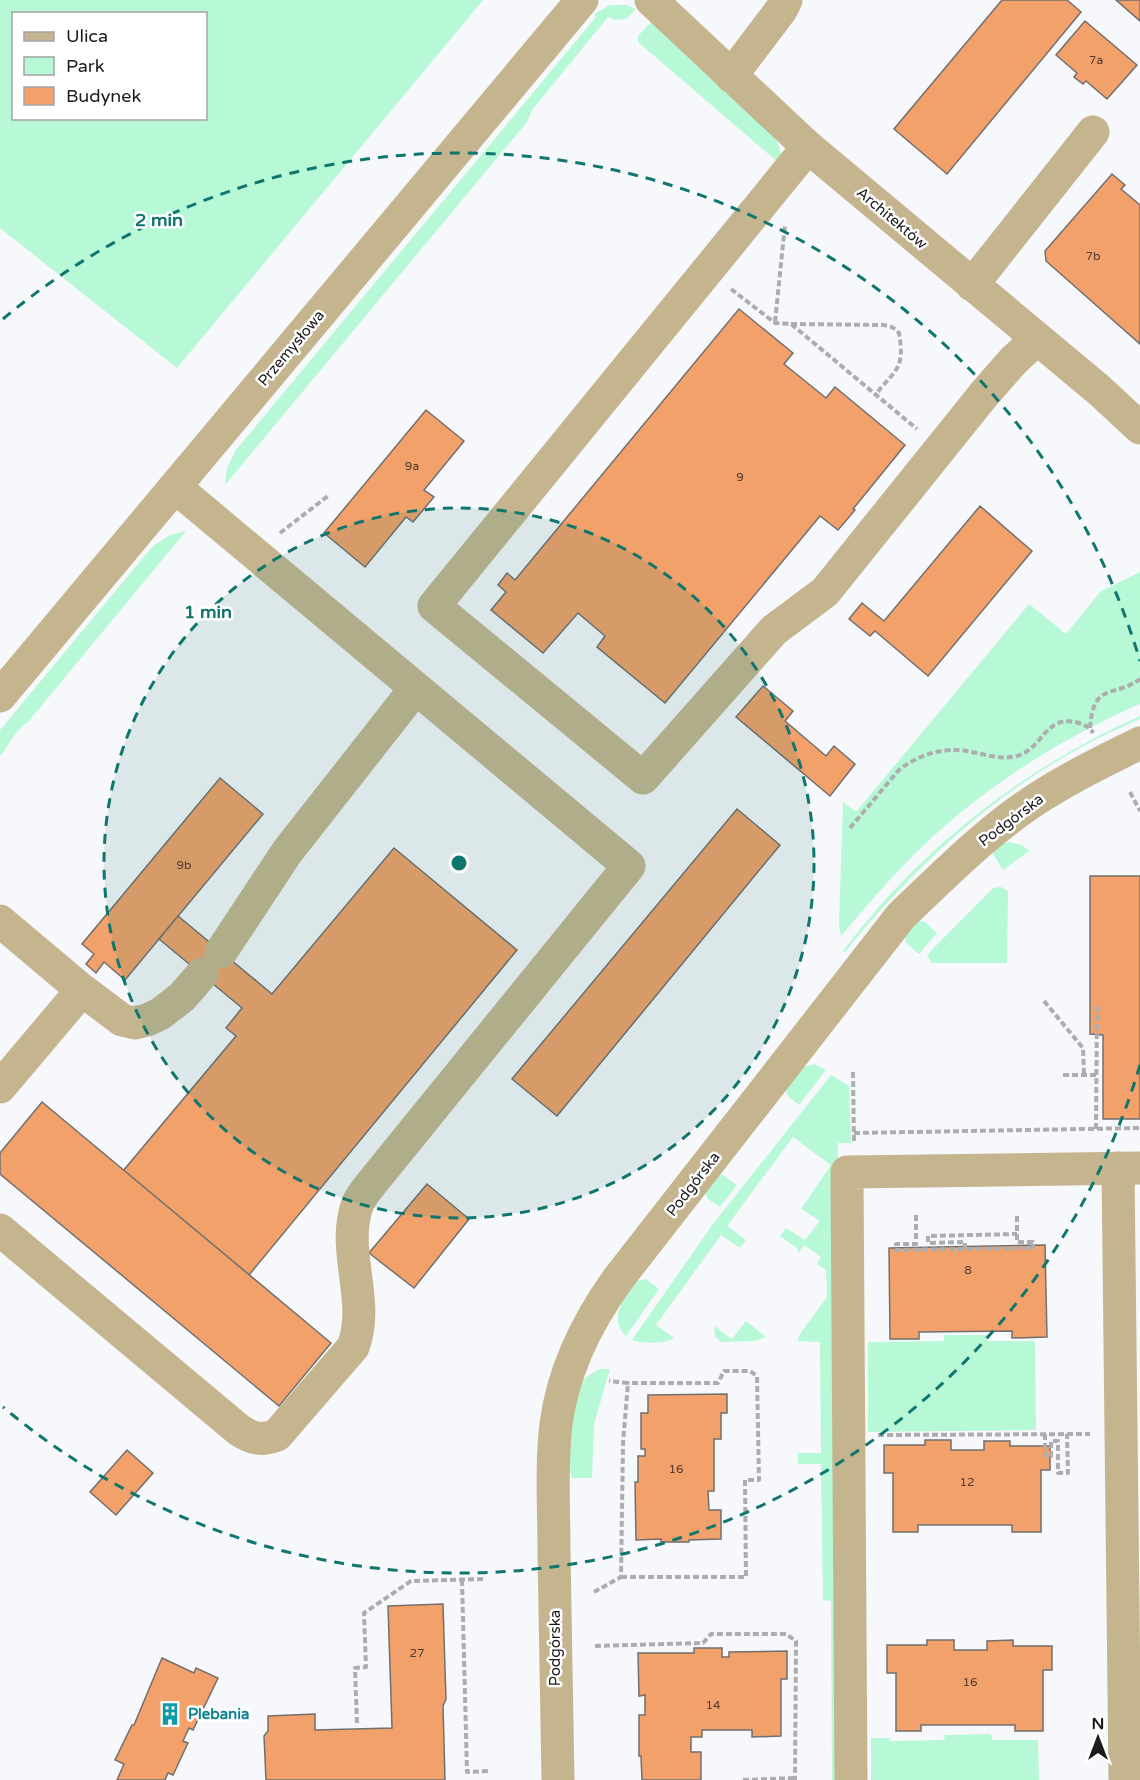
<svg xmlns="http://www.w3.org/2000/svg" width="1140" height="1780" viewBox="0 0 1140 1780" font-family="'Varela Round',sans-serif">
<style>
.green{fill:#b7f8d6;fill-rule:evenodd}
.building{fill:#f3a16a;stroke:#726f6e;stroke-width:1.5}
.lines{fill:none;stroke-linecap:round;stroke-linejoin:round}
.path{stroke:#acadaf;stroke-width:4;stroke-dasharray:6 3;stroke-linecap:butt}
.minor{stroke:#c5b58f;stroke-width:33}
.ring{fill:none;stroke:#0f766e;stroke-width:3;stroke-dasharray:10 8}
.labels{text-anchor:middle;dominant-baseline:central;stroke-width:5;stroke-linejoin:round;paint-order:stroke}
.number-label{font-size:12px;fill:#513c30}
.street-label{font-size:15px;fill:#1b1b1c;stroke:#fff}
.culture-label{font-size:15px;font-weight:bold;fill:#0d838f;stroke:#fff;text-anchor:start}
.centre{fill:#0f766e;stroke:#fff;stroke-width:3}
.ring-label{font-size:18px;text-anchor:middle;font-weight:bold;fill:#0f766e;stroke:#fff;stroke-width:5;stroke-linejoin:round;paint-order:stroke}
</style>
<rect width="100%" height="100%" fill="#f7f8fb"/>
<g class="green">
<path d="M0,0H483L177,368L0,228ZM14,14H206V118H14Z"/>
<polygon points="610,5 627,5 636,9 626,19 616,20 608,17 532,110 527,122 225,485 227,468 236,450 596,17 594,14"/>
<polygon points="652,21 776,138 781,154 779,163 638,42 638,36"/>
<path d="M186,531L28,722C15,730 10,744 0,756V730L153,546L170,535Z"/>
<path d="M1140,572V704C1062,738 989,784 927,842C896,871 868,904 841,936L839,924L843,802L856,812L1029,604L1066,634L1101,591Z"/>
<path d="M1140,716V719C1019,770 927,851 845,952L843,951C921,848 1022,769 1140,716Z"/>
<path d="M1009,842L1022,845L1029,851L1003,870L993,854C995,847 1001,844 1009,842Z"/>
<polygon points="1001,887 1008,891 1007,963 932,963 927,955 993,888"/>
<polygon points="922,921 925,922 937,933 919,954 906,943 905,938 917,922"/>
<polygon points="814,1064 826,1070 799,1105 788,1096 785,1090 803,1067"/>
<path d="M831,1075L849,1086L851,1143H838L841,1780H832L831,1601L823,1600L821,1464H798V1453H821L820,1342L797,1341L800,1334L827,1297L826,1270L817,1264L821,1257L804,1245L799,1253L797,1248L780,1236L786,1228L805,1240L820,1221L801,1209L831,1165L793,1137L727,1226L746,1240L740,1248L721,1235L656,1325L674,1338C664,1344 643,1344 632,1340L713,1224Z"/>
<polygon points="719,1174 723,1175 737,1185 720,1207 708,1199 705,1192"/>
<path d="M646,1279L659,1289L626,1336C607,1317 625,1298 637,1281Z"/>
<polygon points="746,1321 766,1337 755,1341 721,1342 715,1336 714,1326 732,1339"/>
<polygon points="944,1335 987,1335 987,1341 1035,1341 1036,1430 868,1432 868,1342 944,1341"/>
<path d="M601,1369H610L594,1424L592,1478H572C566,1462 574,1399 582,1383C586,1376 593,1372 601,1369Z"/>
<polygon points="991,1734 992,1740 1038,1740 1039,1780 871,1780 871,1738 890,1738 890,1741 944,1740 945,1735"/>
</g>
<g class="building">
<polygon points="1002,0 1067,0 1081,12 947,174 894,129"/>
<polygon points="1116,0 1140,0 1140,21"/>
<polygon points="1085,21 1137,65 1107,99 1086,81 1083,84 1074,77 1077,73 1056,55"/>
<polygon points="1112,174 1125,185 1121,189 1140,205 1140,344 1046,261 1045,251"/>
<polygon points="739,309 793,353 784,364 826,398 835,387 905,445 853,509 855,510 838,530 820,516 665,703 597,647 605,636 578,613 543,653 491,610 506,592 498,585 507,573 515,580"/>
<polygon points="426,410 464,441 424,490 434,497 413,522 406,517 365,567 324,533"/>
<polygon points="980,506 1032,551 928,676 875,631 870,636 849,619 862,603 884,621"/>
<polygon points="763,686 793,711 785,721 826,756 834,746 855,764 830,796 736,717"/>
<polygon points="220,778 263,814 125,980 104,962 96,973 86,964 94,954 82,944"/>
<polygon points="737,809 780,845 557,1116 512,1079"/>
<polygon points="394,848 517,950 249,1275 123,1171 236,1036 226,1028 242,1008 159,939 178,916 272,994"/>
<polygon points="1090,876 1140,876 1140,1119 1103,1119 1103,1035 1090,1034"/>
<polygon points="42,1102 331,1343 279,1406 0,1174 0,1153"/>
<polygon points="427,1184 469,1219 414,1288 369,1253"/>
<polygon points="1045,1245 1047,1337 1012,1338 1012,1331 919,1332 919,1339 890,1339 889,1248"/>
<polygon points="727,1394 727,1413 721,1413 721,1439 714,1439 714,1491 708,1491 709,1510 721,1510 721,1539 689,1540 689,1542 661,1542 661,1539 636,1540 635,1482 638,1482 638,1456 645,1456 645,1449 641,1449 641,1413 648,1413 648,1395"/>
<polygon points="925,1440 951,1440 951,1450 984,1450 984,1441 1010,1441 1010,1446 1050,1446 1050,1470 1041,1470 1041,1532 1012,1532 1012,1525 918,1525 918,1532 893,1532 893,1473 884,1473 884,1445 925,1445"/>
<polygon points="127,1450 153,1473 116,1515 90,1492"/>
<polygon points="443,1604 446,1699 443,1706 445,1780 266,1780 264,1736 268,1731 268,1716 315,1714 315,1730 392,1728 388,1606"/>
<polygon points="927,1640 954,1640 954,1650 987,1650 987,1641 1013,1640 1013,1646 1052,1646 1052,1670 1043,1670 1043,1731 1015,1731 1015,1725 921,1725 921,1731 896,1731 896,1673 887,1673 887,1645 927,1645"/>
<polygon points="694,1648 722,1648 722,1657 729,1657 729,1652 787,1651 787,1679 781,1679 781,1736 752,1737 752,1730 702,1730 702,1737 691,1737 691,1752 701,1752 701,1780 642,1780 641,1756 639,1756 639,1715 645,1715 645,1695 639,1696 638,1653 694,1653"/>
<polygon points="162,1658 194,1673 196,1668 218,1678 193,1730 189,1728 183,1741 188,1743 173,1775 168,1773 165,1780 117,1780 124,1764 115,1760 132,1725 134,1725"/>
</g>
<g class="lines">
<g class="path">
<polyline points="731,289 775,323 791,324 917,429"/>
<polyline points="775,322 785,225"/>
<path d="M791,324L883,325C890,326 894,327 899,333C905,369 897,368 875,395"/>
<polyline points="280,533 328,496"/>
<path d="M1090,728C1093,681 1115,698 1140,679"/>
<polyline points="1130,792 1140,811"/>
<path d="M850,828L898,771C918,754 946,746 972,752C988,755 1000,760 1017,756C1044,748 1045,713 1079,723C1085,725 1090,727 1093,733"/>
<polyline points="1044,1001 1083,1048 1084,1075"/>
<polyline points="853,1072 854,1143"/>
<polyline points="1063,1075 1096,1075"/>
<polyline points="1096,1129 1097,1005"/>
<polyline points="854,1133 1140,1128"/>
<polyline points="916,1215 916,1244 896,1244 896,1250 1033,1248 1033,1242 1017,1242 1017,1214"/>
<polyline points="965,1249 965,1242 928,1243 928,1236 1017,1234"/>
<polyline points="1045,1434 1045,1456 1051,1456 1051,1441 1058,1441 1058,1473 1068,1473 1067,1434"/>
<polyline points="878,1435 1090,1434"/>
<polyline points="621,1577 746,1577 745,1480 759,1480 757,1376 750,1371 724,1371 718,1383 628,1383"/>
<polyline points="462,1580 467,1772 489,1771"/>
<polyline points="594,1592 621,1577 623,1443 628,1383 609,1381"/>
<polyline points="595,1646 703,1643 711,1634 786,1634 796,1641 795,1780"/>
<polyline points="357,1723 355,1668 366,1667 364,1613 411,1581 484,1579"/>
<polyline points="743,1780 795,1778"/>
</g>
<g class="minor">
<polyline points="651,0 808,147 1099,390 1140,428"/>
<polyline points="731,76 781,10 786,0"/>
<polyline points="808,147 434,606 643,778 774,630 825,592 985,393 1014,360 1036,340"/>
<polyline points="972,285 1093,132"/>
<polyline points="0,696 582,0"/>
<polyline points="0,921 82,990 122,1020 135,1023 147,1020 160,1014 182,997 202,974"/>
<polyline points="221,952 287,852 415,689"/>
<polyline points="0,1087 82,990"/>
<polyline points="1118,1168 1125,1780"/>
<path d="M0,1230L239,1430C253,1439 261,1441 277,1435L353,1347C371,1300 340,1250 358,1203C361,1197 366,1190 371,1184L629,866L175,487"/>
<path d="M558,1780C556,1704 555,1628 554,1552C554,1510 551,1466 556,1424C563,1371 587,1322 618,1279L901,916C948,871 995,823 1051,790C1080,772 1110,758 1140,743"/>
<polyline points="851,1780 847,1172 1140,1168"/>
</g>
</g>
<circle cx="459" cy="863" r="355" fill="#0f766e" fill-opacity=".12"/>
<g class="ring">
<circle cx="459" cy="863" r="355"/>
<path d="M1140 1065A710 710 0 0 1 3 1407M3 319A710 710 0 0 1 1140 661"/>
</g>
<defs>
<g id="building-bare" transform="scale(1.8)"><path d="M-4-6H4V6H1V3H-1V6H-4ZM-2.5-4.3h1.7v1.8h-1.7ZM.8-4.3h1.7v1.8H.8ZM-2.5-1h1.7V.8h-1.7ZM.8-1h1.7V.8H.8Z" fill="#0f9aa8" stroke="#fff" stroke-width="2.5" paint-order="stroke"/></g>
</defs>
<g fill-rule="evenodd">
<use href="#building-bare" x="170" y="1714"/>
</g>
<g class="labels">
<g class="number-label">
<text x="1096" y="60">7a</text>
<text x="1093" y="256">7b</text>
<text x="412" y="466">9a</text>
<text x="740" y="477">9</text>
<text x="184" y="865">9b</text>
<text x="968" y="1270">8</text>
<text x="676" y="1469">16</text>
<text x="967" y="1482">12</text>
<text x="417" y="1653">27</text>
<text x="970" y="1682">16</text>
<text x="713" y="1705">14</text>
</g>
<g class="street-label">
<text transform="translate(892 218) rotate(40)">Architektów</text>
<text transform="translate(291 348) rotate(-50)">Przemysłowa</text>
<text transform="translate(1011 820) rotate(-37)">Podgórska</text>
<text transform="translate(693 1184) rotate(-52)">Podgórska</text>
<text transform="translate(555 1648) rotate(-90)">Podgórska</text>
</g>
<g class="culture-label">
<text x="188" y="1714">Plebania</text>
</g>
</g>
<circle cx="459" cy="863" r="9" class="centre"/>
<g class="ring-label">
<text x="159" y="226">2 min</text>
<text x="208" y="618">1 min</text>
</g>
<rect x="12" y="12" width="195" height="108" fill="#ffffff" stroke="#a4a4a4" stroke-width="1.5"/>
<rect x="24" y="32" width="30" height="9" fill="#c5b58f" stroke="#a4a4a4" stroke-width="1.5"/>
<text x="66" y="42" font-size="18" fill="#1b1b1c">Ulica</text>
<rect x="24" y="57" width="30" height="18" fill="#b7f8d6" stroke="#a4a4a4" stroke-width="1.5"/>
<text x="66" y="72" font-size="18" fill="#1b1b1c">Park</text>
<rect x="24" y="87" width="30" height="18" fill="#f3a16a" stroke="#a4a4a4" stroke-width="1.5"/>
<text x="66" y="102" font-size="18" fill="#1b1b1c">Budynek</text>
<g transform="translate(1098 1738)" stroke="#ffffff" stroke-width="4.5" paint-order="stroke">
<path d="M0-4.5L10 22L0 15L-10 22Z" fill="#1b1b1c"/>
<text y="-9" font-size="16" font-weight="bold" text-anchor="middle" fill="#1b1b1c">N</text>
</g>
</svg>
